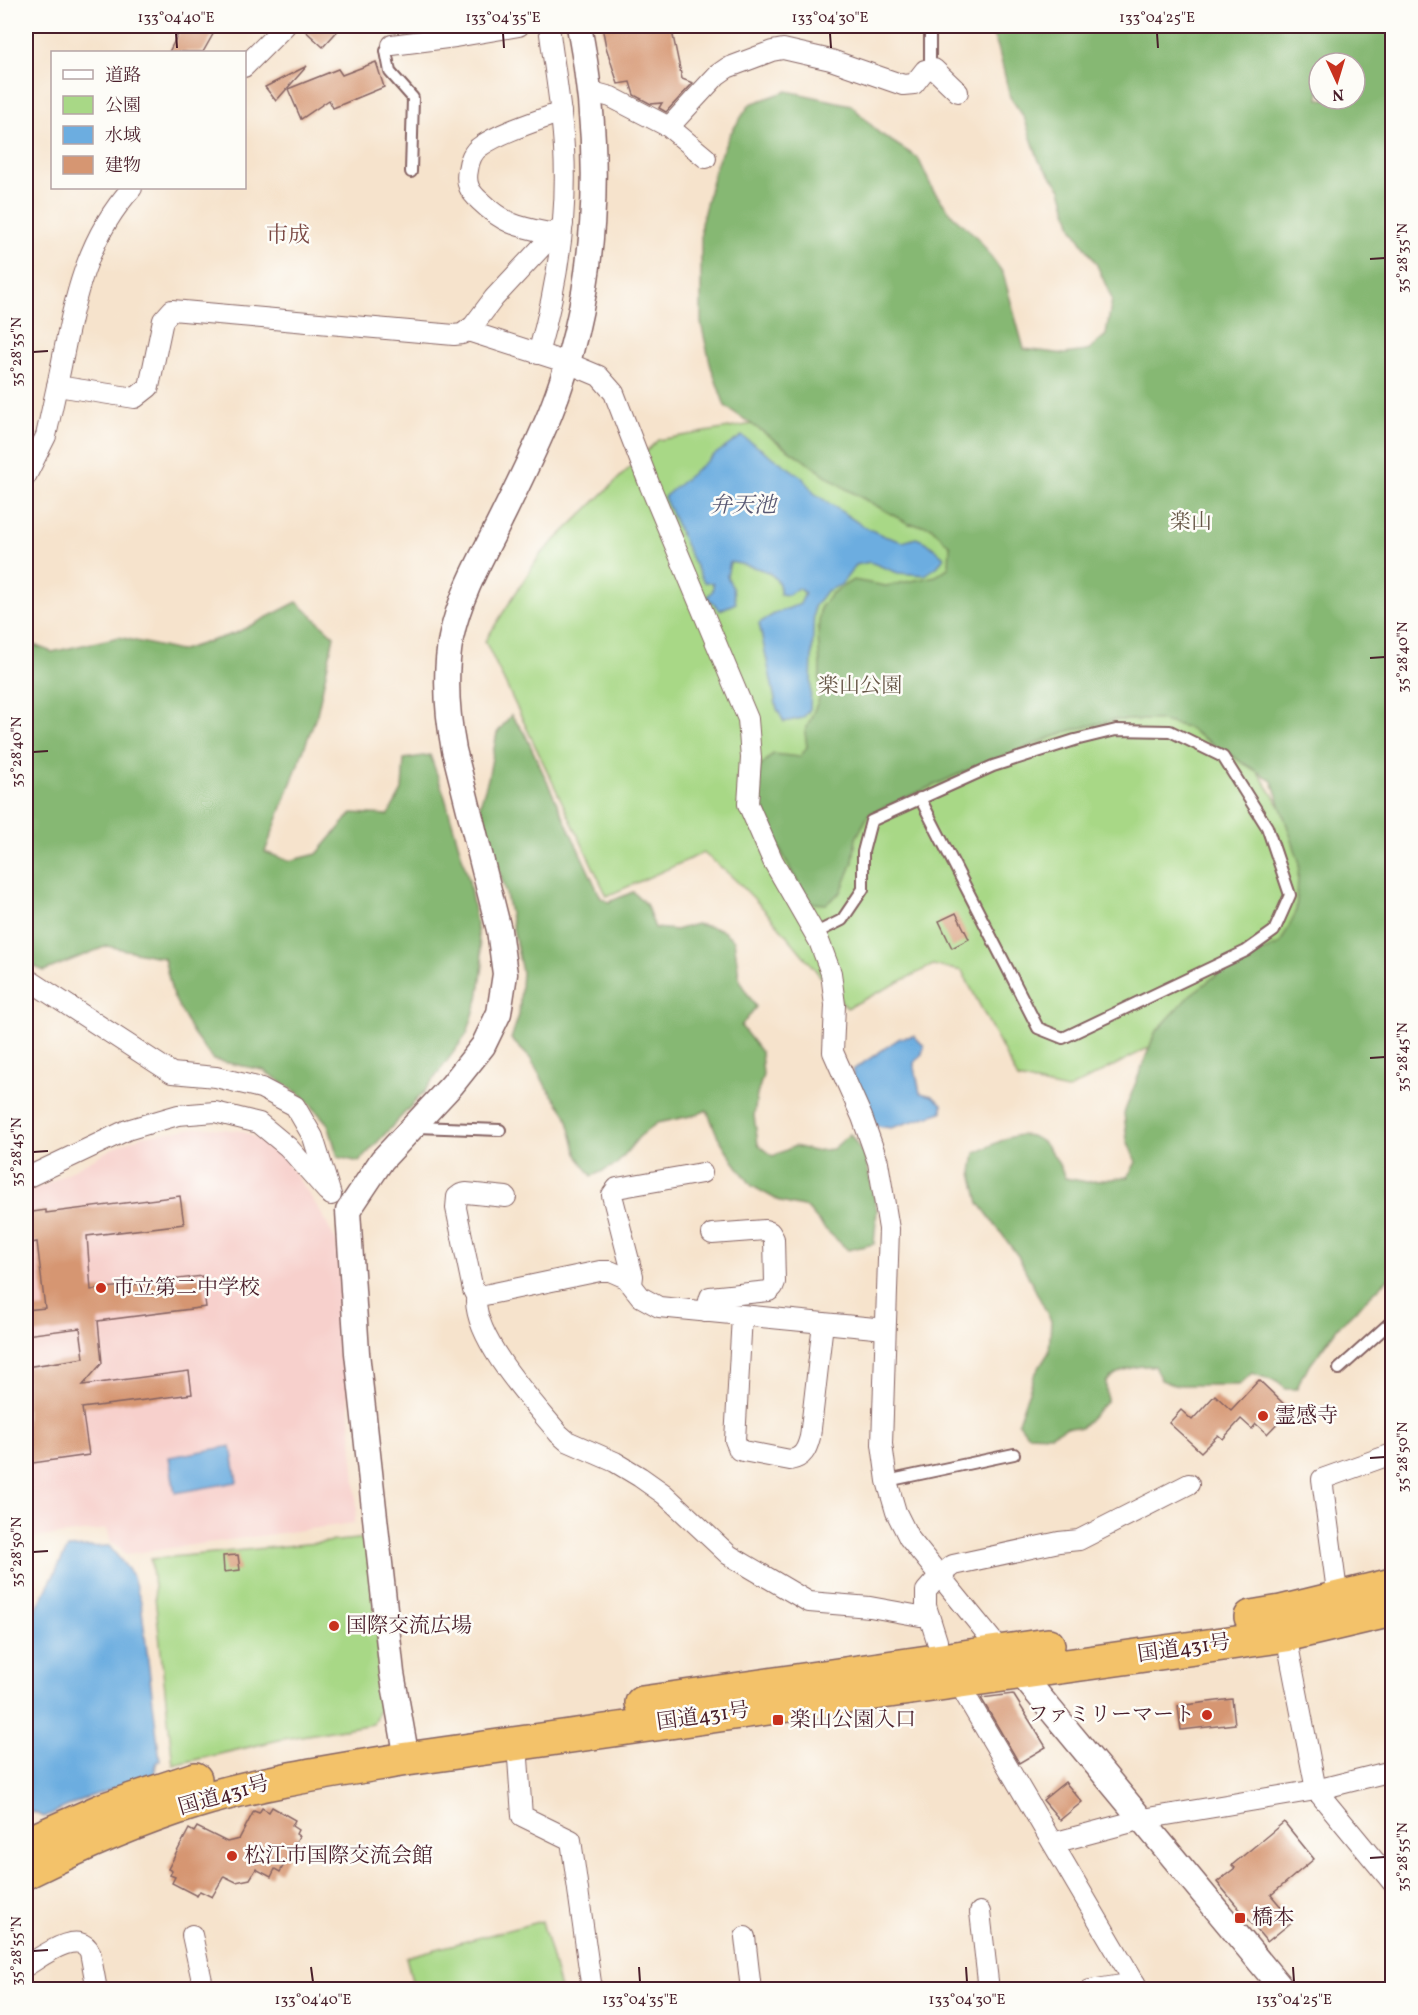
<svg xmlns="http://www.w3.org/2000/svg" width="1418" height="2015" viewBox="0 0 1418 2015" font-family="Vollkorn,'Noto Serif JP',serif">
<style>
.built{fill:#f7d0cc}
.green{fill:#a8d886;stroke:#797c58;stroke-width:1.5}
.forest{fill:#86b873;stroke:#686c4f;stroke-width:1.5;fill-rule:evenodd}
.water{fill:#6cade0;stroke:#5b6686;stroke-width:1.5}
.building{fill:#d69672}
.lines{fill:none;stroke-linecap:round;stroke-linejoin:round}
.service-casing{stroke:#866463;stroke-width:14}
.minor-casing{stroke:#866463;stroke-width:22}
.tertiary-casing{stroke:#866463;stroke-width:27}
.trunk-casing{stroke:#866463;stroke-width:36}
.service{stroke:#fff;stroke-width:10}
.minor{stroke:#fff;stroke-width:20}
.tertiary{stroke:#fff;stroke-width:24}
.trunk{stroke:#f3c26a;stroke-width:33}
.ticks{fill:none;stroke:#4a1f2b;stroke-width:2}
.poi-dot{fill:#c8321e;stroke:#fdfcf7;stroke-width:2}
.labels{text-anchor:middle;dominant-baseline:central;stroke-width:5;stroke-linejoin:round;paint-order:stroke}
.park-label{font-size:21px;fill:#665646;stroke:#fdfcf7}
.poi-label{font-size:21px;fill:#4a1f2b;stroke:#fdfcf7;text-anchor:start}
.street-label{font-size:21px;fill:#4a1f2b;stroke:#fdfcf7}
.neighbourhood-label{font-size:22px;fill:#7b4944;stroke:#fdfcf7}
.water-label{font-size:22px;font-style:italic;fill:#585873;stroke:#fdfcf7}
.neatline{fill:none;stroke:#4a1f2b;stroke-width:2}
.ticks-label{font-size:15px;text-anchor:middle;fill:#4a1f2b}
</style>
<rect width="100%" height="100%" fill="#fdfcf7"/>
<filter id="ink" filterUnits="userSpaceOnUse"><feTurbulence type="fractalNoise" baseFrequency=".0167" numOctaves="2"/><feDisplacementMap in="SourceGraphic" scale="12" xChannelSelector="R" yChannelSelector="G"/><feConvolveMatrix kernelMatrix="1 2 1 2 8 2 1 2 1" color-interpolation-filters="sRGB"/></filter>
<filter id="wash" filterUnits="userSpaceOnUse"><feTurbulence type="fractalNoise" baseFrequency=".008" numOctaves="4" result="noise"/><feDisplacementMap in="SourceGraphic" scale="24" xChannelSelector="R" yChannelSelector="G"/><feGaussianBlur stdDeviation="1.35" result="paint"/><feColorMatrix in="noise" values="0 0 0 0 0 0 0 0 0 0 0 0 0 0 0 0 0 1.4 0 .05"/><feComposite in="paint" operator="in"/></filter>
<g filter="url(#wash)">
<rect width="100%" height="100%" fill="#f6e3cc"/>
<polygon class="built" points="201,1127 242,1131 278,1149 319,1209 337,1243 357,1510 354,1523 126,1554 111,1543 107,1529 26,1539 26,1191 45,1185 115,1147 142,1136"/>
<g class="green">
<path d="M806,415L1237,740L1302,840L1322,958L1067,1090L1018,1079L962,971L933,965L847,1008C803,957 757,892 703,853L607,896L485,641L540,555L658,440Z"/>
<polygon points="367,1538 384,1697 373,1724 283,1739 173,1765 151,1559"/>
<polygon points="542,1921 560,1989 414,1989 406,1957"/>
</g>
<g class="forest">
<path d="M989,26H1392V1275L1338,1327L1302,1376L1297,1389H1286L1277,1382L1252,1373L1239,1385H1174L1161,1380L1154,1366C1137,1365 1118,1369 1106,1382L1107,1401L1081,1428L1066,1427L1051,1435L1027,1434L1018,1422L1034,1376L1049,1352L1051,1321L1018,1256L979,1203L972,1173L975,1153C988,1148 1001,1139 1015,1136C1041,1129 1057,1157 1065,1178L1087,1182L1128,1177L1136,1162L1127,1140L1124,1113L1155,1033L1190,995L1226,968L1280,944L1296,912L1299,861L1272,781L1186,727L1158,720H1115L1068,731L959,774L869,814L856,838L853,862L841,892L826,904L810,903C793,875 761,818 758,787C758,781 759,774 759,768L773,754L800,757L807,747L805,732L819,699L820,665L818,635L820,608L832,593L853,580L886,586L936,576L949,567L950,546L930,526L909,524L846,489L725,406L711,367L701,323V224L716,165L730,134L750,104L787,91L851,105L879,133L918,158L933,190L953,216L976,236L1003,273L1024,349L1064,354L1087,351L1106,335L1112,299L1096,263L1072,227L1061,189L1039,161L1024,117L1010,97L998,47ZM1319,63H1355V99H1319Z"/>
<polygon points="297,602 334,636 317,714 265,852 289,861 317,854 352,813 388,815 402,790 404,759 430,755 444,794 469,881 483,965 478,999 467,1034 424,1092 359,1162 338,1157 328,1124 303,1096 263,1070 213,1060 193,1033 173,996 164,958 107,946 44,971 26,963 26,642 52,652 119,637 179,651 236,633"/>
<polygon points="511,715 525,734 601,898 609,902 633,892 646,904 655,928 676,930 696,924 720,929 734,940 740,982 756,1007 741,1026 761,1052 763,1075 757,1095 754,1116 758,1144 773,1156 795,1146 813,1151 833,1149 850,1134 865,1157 877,1210 874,1244 848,1250 824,1228 807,1208 781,1202 752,1186 734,1162 717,1135 707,1110 696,1115 657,1123 639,1137 616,1165 592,1176 578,1157 566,1114 547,1088 530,1058 511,1039 519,1015 522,972 506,894 480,805 488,779 497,733"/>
</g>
<g class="water">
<path d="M742,436L802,477L814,493L863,526L884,536L903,542L916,538L926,542L944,557L938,566L925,575L898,573L870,562L856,565L841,585L826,591L814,607L810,709L803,718L784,722L777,709L759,623L774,614L800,604L805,593L798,588L788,595L780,594C783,569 748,566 730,562L727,576L733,589L736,603L720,610L707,597L713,590V583L704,582L692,559L664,497L714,455Z"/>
<polygon points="914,1036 924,1046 922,1054 914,1063 920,1093 932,1096 942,1104 942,1112 891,1128 877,1126 853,1078 853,1070 900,1038"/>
<polygon points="231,1446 237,1482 175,1493 169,1457"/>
<path d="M109,1546L132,1574L141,1602L160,1761H157L154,1774L86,1798L44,1817L33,1812H26V1621C40,1608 56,1568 68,1548Z"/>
</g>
<g id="blocks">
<g class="building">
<polygon points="182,26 208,26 216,29 203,52 169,52"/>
<polygon points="300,26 342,26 323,47"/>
<polygon points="602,26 671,26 682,79 693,83 666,112 659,108 662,103 651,104 634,95 630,82 618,84 606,47"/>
<polygon points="376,62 384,87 333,108 329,100 301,119 288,89 338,69 342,75"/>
<polygon points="307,66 276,101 265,87"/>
<polygon points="956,913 969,939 952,948 939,921"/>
<polygon points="180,1196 184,1224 87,1236 91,1290 202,1276 206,1307 98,1321 102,1363 83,1385 189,1371 192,1394 82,1408 89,1455 26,1464 26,1367 84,1358 80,1328 26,1335 26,1310 45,1308 37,1242 26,1244 26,1213 46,1210 46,1213"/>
<polygon points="1259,1380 1290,1410 1267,1434 1256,1424 1252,1429 1241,1419 1223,1439 1218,1435 1201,1452 1169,1423 1181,1410 1192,1420 1215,1395 1231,1410"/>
<polygon points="238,1555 240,1570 224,1572 223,1556"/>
<polygon points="1013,1694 1046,1747 1019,1763 981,1698"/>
<polygon points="1232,1699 1235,1724 1181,1730 1178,1706"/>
<polygon points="1065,1782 1082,1802 1060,1820 1043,1800"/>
<polygon points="272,1807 295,1820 292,1826 298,1830 296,1834 299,1836 280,1872 275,1869 271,1877 256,1869 250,1879 236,1882 224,1876 212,1897 200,1891 197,1896 172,1883 175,1877 170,1875 172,1871 168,1869 189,1829 194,1832 197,1827 227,1842 239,1839 254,1811 259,1813 262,1808 269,1812"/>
<polygon points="1284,1822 1314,1859 1271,1895 1293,1921 1267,1942 1217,1882 1235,1868 1232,1865"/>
</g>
</g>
</g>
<g filter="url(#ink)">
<use href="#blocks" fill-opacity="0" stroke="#866463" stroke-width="1.5"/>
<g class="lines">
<g class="service-casing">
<g id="service">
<polyline points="392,45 386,51 390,72 413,98 411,172"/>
<polyline points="930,68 930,26"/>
<polyline points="814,934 842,920 863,889 863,852 871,821 993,766 1075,740 1116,730 1170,731 1223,757 1267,827 1290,895 1274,931 1246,951 1063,1038 1038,1028 920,798"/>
<polyline points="417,1127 500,1130"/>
<polyline points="1339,1369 1392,1321"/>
<polyline points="887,1481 1014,1454"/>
</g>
</g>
<g class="minor-casing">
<g id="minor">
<polyline points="392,45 455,37 519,26"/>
<polyline points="244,67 285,26"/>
<polyline points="589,91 611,97 669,127 706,158"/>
<polyline points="669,127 717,75 727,68 772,51 783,49 831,60 903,85 914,84 925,70 934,69 958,92"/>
<path d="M132,188C81,244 72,314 57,386L135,398L149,387L163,320L172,310L454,335L462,334L473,326L494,298L563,224"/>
<path d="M554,234C520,227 506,226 480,201C470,192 465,184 468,170C469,161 473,151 481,146C501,132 537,121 561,112"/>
<polyline points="468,331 568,363 599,376 614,393 650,486 748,719 751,758 748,804 773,861 819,941 831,973 835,1005 833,1052 862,1117 878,1162 889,1229 882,1444 887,1481 896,1512 909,1538 1001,1651"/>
<path d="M538,354C557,287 568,219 564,149C562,108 554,67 549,26"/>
<polyline points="26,476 46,436 57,386"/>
<polyline points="26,978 172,1073 216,1077 261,1088 295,1106 313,1137 331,1195"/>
<polyline points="26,1178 127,1130 178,1115 215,1112 259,1123 288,1147 327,1191"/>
<polyline points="632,1284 633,1276 612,1195 617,1188 702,1173"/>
<polyline points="477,1298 473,1290 456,1208 457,1197 461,1194 466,1193 506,1197"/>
<polyline points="706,1312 710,1297 769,1291 773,1287 775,1282 774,1239 770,1232 765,1230 712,1234"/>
<path d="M742,1316L735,1440L739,1450L743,1451L790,1460C803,1458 807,1449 810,1437L823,1323"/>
<path d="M885,1329L659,1307L641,1297L626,1278L610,1271H600L480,1296L476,1301C477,1343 533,1402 559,1434L567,1441L615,1462L640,1477L664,1494L729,1555L809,1602L870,1607L920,1616H929"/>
<polyline points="1338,1599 1322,1479 1392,1454"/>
<polyline points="1286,1635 1316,1790 1392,1882"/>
<polyline points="937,1641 926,1606 926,1591 940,1575 953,1565 1059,1542 1079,1540 1189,1484"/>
<polyline points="966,1696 1139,1990"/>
<polyline points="517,1744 522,1816 571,1840 592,1990"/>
<polyline points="1053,1843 1143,1819 1316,1790 1392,1771"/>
<polyline points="980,1912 989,1990"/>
<polyline points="192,1935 204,1990"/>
<polyline points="745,1937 751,1990"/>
<path d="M26,1966C40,1958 79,1927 90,1952L97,1990"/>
<polyline points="1090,1990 1135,1983"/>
</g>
</g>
<g class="tertiary-casing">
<g id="tertiary">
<polyline points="1011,1662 1283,1990"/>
<path d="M407,1759L392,1673L357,1353L348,1211L382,1160L452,1085L483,1046L499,1013L505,974L499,930L454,750C447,713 444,675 451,638C459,599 478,564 496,529C515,491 534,453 550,414C599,291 604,154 579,26"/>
</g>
</g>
<g class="trunk-casing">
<g id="trunk">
<polyline points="1251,1617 1281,1612 1392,1585"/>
<polyline points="642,1703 1048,1645"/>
<polyline points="26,1844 105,1809 195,1779"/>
<path d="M26,1872C80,1845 137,1820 195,1802C264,1781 336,1771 407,1759L1286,1635L1392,1610"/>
</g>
</g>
<use href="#service" class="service"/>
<use href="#minor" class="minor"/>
<use href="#tertiary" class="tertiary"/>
<use href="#trunk" class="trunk"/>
</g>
</g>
<path class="ticks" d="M176,33L177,48M503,33L504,48M830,33L831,48M1157,33L1158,48M1370,259L1385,258M33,352L48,351M1370,658L1385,657M33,752L48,751M1370,1058L1385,1057M33,1152L48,1151M1370,1458L1385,1457M33,1552L48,1551M1370,1858L1385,1857M33,1951L48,1950M311,1967L313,1982M639,1967L640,1982M966,1967L967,1982M1293,1967L1294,1982"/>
<g class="poi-dot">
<circle cx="101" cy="1288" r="6"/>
<circle cx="1263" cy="1416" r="6"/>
<circle cx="334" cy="1626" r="6"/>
<circle cx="1207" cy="1715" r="6"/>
<rect x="772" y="1714" width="12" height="12" rx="3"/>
<circle cx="232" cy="1856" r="6"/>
<rect x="1234" y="1912" width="12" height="12" rx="3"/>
</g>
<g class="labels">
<g class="park-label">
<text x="1191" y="522">楽山</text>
<text x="860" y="686">楽山公園</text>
</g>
<g class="poi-label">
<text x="113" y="1288">市立第二中学校</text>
<text x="1275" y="1416">霊感寺</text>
<text x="346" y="1626">国際交流広場</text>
<text x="1195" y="1715" text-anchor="end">ファミリーマート</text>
<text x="790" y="1720">楽山公園入口</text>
<text x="244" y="1856">松江市国際交流会館</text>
<text x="1252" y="1918">橋本</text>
</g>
<g class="street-label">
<text transform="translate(1184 1649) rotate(-8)">国道431号</text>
<text transform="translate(703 1717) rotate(-8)">国道431号</text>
<text transform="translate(224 1796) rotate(-16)">国道431号</text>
</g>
<g class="neighbourhood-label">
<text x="288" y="236">市成</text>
</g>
<g class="water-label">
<text x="743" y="506">弁天池</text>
</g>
</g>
<rect width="1418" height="2015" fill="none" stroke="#fdfcf7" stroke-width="66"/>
<rect x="51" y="51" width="195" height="138" fill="#fdfcf7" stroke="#b5a4a5" stroke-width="1.5"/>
<rect x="63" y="70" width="30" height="9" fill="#ffffff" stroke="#b5a4a5" stroke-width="1.5"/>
<text x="105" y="81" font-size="18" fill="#4a1f2b">道路</text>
<rect x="63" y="96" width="30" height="18" fill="#a8d886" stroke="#b5a4a5" stroke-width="1.5"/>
<text x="105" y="111" font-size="18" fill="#4a1f2b">公園</text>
<rect x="63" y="126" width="30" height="18" fill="#6cade0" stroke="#b5a4a5" stroke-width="1.5"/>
<text x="105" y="141" font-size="18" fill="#4a1f2b">水域</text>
<rect x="63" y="156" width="30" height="18" fill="#d69672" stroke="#b5a4a5" stroke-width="1.5"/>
<text x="105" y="171" font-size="18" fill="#4a1f2b">建物</text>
<g transform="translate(1337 81) rotate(176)"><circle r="28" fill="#fdfcf7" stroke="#b5a4a5" stroke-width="1.5"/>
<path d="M0-4.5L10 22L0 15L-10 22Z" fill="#c8321e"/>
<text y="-9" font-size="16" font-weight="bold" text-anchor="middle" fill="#4a1f2b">N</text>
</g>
<rect x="33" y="33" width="1352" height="1949" class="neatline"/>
<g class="ticks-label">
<text x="176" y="22">133°04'40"E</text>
<text x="503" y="22">133°04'35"E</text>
<text x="830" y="22">133°04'30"E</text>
<text x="1157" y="22">133°04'25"E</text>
<text transform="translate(1402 258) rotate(-90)" y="5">35°28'35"N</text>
<text transform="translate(16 352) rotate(-90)" y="5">35°28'35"N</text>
<text transform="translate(1402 657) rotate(-90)" y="5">35°28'40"N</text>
<text transform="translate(16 752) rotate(-90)" y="5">35°28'40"N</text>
<text transform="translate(1402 1057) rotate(-90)" y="5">35°28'45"N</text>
<text transform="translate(16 1152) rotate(-90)" y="5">35°28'45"N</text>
<text transform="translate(1402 1457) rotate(-90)" y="5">35°28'50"N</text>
<text transform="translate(16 1552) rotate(-90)" y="5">35°28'50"N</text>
<text transform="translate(1402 1857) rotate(-90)" y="5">35°28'55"N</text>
<text transform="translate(16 1951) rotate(-90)" y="5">35°28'55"N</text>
<text x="313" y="2004">133°04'40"E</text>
<text x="640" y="2004">133°04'35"E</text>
<text x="967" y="2004">133°04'30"E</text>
<text x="1294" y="2004">133°04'25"E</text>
</g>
</svg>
